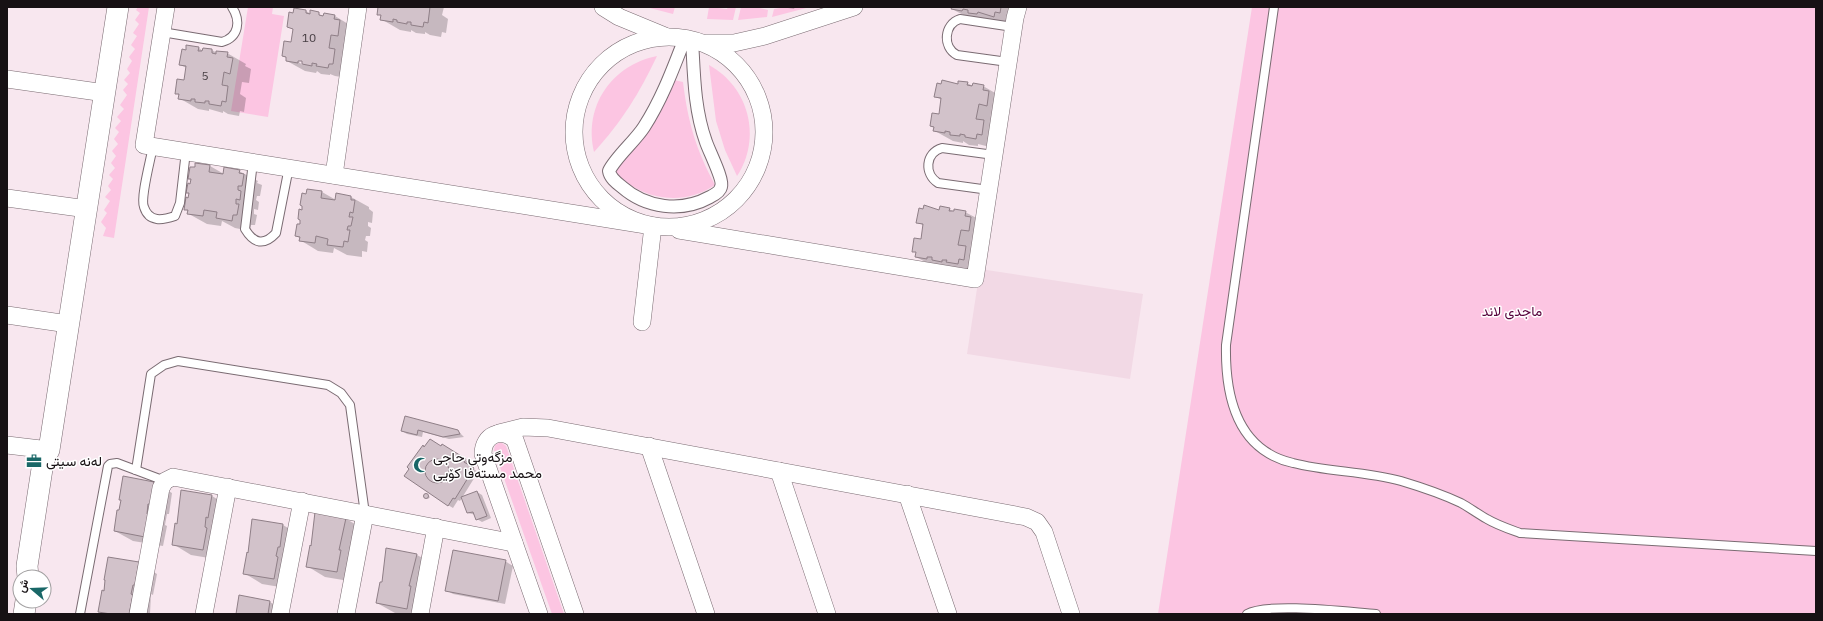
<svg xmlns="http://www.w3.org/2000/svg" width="1823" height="621" viewBox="0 0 1823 621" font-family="'IBM Plex Sans',Vazirmatn,sans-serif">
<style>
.built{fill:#f2d9e5}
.green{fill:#fcc5e2}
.shadow{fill:#0003;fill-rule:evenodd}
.building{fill:#d2c2ca;stroke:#8f7f87}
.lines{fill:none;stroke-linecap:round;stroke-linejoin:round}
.service-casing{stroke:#7a6b72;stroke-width:10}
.pedestrian-casing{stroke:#7a6b72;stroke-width:14}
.minor-casing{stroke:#7a6b72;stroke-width:18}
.tertiary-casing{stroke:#7a6b72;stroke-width:22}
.service{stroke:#fff;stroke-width:8}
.pedestrian{stroke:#fff;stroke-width:12}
.minor{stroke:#fff;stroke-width:17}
.tertiary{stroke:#fff;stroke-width:21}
.labels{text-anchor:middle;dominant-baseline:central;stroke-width:3;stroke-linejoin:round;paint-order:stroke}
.number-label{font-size:12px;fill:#463d42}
.park-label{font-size:14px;fill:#57043d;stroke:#fff}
.poi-label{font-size:14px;fill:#171114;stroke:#fff;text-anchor:start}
</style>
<rect width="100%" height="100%" fill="#f8e7ef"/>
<polygon class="built" points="980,269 1143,294 1130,379 967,354"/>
<g class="green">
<polygon points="138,7 149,7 114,238 103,236 106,228 101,222 107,213 104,210 110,201 105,197 111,190 108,186 113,179 109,175 115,168 111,163 116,156 112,151 118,144 114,139 119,132 115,128 121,121 117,117 124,109 120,105 127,95 123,90 128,84 124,80 130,73 127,69 132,61 129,57 135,49 131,45 137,36 133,33 139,24 135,20 140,13 136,10"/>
<polygon points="248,7 273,7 272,14 284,16 268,117 231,111"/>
<polygon points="646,7 675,7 673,14"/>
<polygon points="709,7 727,9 728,7 736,7 733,20 707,19"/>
<polygon points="741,7 755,7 768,10 767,17 738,20"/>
<polygon points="785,7 810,7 772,17 774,9"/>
<polygon points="1252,7 1816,7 1816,614 1158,614"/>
<path d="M657,56C639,94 622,121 594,152C583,106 612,65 657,56Z"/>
<path d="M709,65C749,87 762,138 737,176L725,150L716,121Z"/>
<path d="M674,80L683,82C688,123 696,149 715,185C683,207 641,200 615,172L648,131Z"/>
<polygon points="499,443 502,443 506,446 564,614 552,614 494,450 495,445"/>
</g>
<g class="shadow">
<polygon points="379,7 444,7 442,15 448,19 446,33 442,32 441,37 430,35 425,32 425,34 416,33 411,30 411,32 400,30 381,19 382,16 378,14"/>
<polygon points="782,7 795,7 794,9"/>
<polygon points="953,7 1015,7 1012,27 971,19 952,9"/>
<path d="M306,11L311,14V12L324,16H335L353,27L347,78L335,76L330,74V75L321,74L317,71L316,73L305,71L287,61V58L283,56L292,43L294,30L288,27L294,14ZM298,59L303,62V65L297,61Z"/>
<polygon points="199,48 203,51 212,50 217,53 227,53 246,64 245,66 251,69 249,83 242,82 240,94 246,98 244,112 240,111 239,116 228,114 223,111 223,113 209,109 209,111 198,109 179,98 180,96 176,93 185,81 187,68 180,65"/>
<polygon points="967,83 973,86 983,86 1002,97 994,148 978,144 978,146 969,145 963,141 963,143 953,141 935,131 935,128 931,126 940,115 942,100 936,97 959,85"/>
<polygon points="196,164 210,166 224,174 239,171 258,181 257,183 262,185 260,196 257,196 256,200 259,202 258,210 254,209 254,214 257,215 255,225 251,225 250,231 235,228 222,221 221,226 207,224 189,214 189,212 185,209 190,194 187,193 192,180 189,179"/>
<polygon points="322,192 336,200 351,197 369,207 369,209 373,212 372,223 368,222 368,226 371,228 370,236 366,236 365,240 368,242 367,252 362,251 362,257 347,255 334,248 333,253 318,251 300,240 300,238 296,236 301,225 307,195"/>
<polygon points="949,209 955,212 965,212 984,222 982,270 951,270 935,267 916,257 917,253 913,251 922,241 924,226 918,222 940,211"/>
<polygon points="406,417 458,431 464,437 449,439 423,432 422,437 407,434 402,431"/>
<polygon points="425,448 448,448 470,463 468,465 478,472 460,501 458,500 453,508 448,505"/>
<polygon points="124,477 154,483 172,493 169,514 167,514 165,525 167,526 163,546 133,541 115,531 120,511"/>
<polygon points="182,491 212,496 230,507 221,560 191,555 173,544 178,525"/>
<polygon points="477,492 482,495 491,518 482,522 477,519 476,515 468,513 462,497"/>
<polygon points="426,494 430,497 428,499 424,496"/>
<polygon points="346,519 364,529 355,582 325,577 307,566 312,547"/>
<polygon points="253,520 283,525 301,536 292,589 262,584 244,573 249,554"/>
<polygon points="417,555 435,565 426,614 395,613 377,603 383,583"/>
<polygon points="505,561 513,566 505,604 453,594 446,590"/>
<polygon points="138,563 157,574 153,595 151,594 150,614 104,614 99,611 106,580"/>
<polygon points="270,602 288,613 288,614 237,614"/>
</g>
<g class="building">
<polygon points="378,7 430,7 428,23 424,22 423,27 411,25 411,22 407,22 407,24 397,22 397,20 393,19 393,22 380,20 381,15 377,15"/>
<polygon points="952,7 1001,7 1000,13 995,12 994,17 978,12 977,14 968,13 968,10 963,9 962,11 951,9"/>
<polygon points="294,8 306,10 306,13 310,14 310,10 319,12 319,15 323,16 324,13 335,15 334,19 340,20 338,36 331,35 329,48 335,49 333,64 329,64 328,68 316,66 317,64 312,63 312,66 302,64 302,61 298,61 298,63 286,61 286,57 282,56 284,41 291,42 293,29 287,27 289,12 293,13"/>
<polygon points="186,45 199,47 198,51 202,51 203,48 212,49 212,53 216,54 216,51 228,52 227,57 233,58 230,74 224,72 222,85 228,86 226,102 222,101 221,106 209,104 209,101 205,101 205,103 195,102 195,99 191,99 191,101 178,99 179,94 175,94 177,79 184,80 186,66 179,65 182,49 186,50"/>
<polygon points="942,80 958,84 958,81 968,82 967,85 972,86 973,83 984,85 983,90 989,91 987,106 979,104 976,119 984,120 982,135 977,134 976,139 965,137 965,135 960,134 960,136 950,135 950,132 945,131 945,133 933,131 934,127 930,126 932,113 939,114 941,98 934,97 937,83 941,84"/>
<polygon points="195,163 210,165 209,172 223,174 224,167 240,170 239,173 244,174 242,186 238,186 238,190 241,191 240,200 236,199 236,204 239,204 237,215 233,215 232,221 216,218 217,212 204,210 203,216 187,214 188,210 184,210 186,197 188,198 189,193 186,193 188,183 190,184 191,179 188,179 190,167 195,167"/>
<polygon points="307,189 322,191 321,198 335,200 336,193 351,196 351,200 355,200 353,213 350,212 349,217 353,217 351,226 348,226 347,230 350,230 348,242 344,241 343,247 327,245 328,239 316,236 315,243 299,241 300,237 295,236 297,224 300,224 300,220 298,219 299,209 302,210 302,206 300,205 302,193 306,194"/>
<polygon points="924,205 939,210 940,206 950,208 949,211 954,211 954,209 966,211 965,216 971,217 969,231 961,230 958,245 966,246 964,260 959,259 958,264 946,262 947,260 942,260 942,262 932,260 932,257 927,257 927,259 915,257 916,252 912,252 914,238 921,239 923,224 916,223 919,208 923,209"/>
<polygon points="405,416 458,430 460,434 443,437 418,430 417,435 401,431"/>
<polygon points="430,439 441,446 442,444 466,459 464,462 474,468 455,499 453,498 448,506 404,476 409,469 407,467 423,445 424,447"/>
<circle cx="437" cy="471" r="12"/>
<polygon points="123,476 154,482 150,504 148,504 147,514 149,514 145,537 114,531 117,510 119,510 121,500 119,500"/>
<polygon points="181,490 212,495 208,518 206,517 205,527 207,528 203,550 172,545 175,523 177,524"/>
<polygon points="477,491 487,516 476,520 473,512 467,513 461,497"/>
<circle cx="426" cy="496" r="2.5"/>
<polygon points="315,512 346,518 339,550 341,550 337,572 306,567 310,545 311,546"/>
<polygon points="252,519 283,524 280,547 278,547 276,556 278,557 274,579 243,574 247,552 248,553"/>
<polygon points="386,548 417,554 409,586 411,586 407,609 376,603 380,582 382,582"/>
<polygon points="453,550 506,560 498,601 445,591"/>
<polygon points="108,557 139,562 135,585 133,585 131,594 133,595 129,614 111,614 98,612 102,590 104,591 105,580 104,580"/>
<polygon points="239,595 270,601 268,614 236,614"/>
</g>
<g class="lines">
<g class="service-casing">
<g id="service">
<path d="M1274,7L1226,345C1225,395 1236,450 1293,463C1328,472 1365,471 1401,481C1421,487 1442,494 1461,503C1470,508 1478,514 1487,519C1497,525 1509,529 1520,533L1816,551"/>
<path d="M162,32L222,42C239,37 241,21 232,7"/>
<path d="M1008,62L957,55C942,47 944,24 960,19L1013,27"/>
<path d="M153,146C151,158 140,198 144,207C149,223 163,220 175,216L180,203L186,151"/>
<path d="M253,162L245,229C254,244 264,246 276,233L289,167"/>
<path d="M989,190L938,183C924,174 925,153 942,148L994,155"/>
<polyline points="136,470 151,374 164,365 178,361 328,385 341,393 350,405 365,514"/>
<polyline points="80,614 108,466 110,464 117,463 165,481"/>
<path d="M1247,614C1268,602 1348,612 1376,614"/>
</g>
</g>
<g class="pedestrian-casing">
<path id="pedestrian" d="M685,38C673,69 662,99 644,127C635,141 615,158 609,171C610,178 617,183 622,187C646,208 681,213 710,197C714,195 720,192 721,187C724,180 709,151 706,142C694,109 694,74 692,39"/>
</g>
<g class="minor-casing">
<g id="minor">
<polyline points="166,7 144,145 646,225"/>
<polyline points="603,7 619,17 665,36"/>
<circle cx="669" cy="132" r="95"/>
<polyline points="706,43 734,43 765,36 854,7"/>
<polyline points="7,79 105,93"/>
<polyline points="334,175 358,7"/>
<polyline points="7,198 87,209"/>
<polyline points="679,230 975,279 1015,18 1018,7"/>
<polyline points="7,315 68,324"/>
<polyline points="642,322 653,226"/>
<polyline points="499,433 523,427 548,428 1026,517 1037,522 1044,532 1071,614"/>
<polyline points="7,445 49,450"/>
<polyline points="649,446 706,614"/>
<polyline points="779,471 827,614"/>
<polyline points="907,494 948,614"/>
<polyline points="138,614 161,488 165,481 173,477 514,543"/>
<polyline points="204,614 228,487"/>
<polyline points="280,614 302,501"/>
<polyline points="346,614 365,514"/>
<polyline points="420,614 436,527"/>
<path d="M539,614L483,454C483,435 501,427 515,440L575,614"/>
</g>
</g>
<g class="tertiary-casing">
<g id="tertiary">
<polyline points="28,577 27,566 42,469 45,457 49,450 118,7"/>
<polyline points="24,614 26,601"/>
</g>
</g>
<use href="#service" class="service"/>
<use href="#pedestrian" class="pedestrian"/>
<use href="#minor" class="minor"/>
<use href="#tertiary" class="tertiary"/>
</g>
<defs>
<g id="office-bare" transform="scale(1.2)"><path d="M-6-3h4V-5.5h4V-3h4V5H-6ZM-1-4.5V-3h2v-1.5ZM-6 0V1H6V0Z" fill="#196767" stroke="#fff" stroke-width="2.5" paint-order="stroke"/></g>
<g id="mosque-bare" transform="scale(1.2)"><path d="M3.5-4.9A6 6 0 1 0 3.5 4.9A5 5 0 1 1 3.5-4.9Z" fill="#196767" stroke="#fff" stroke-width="2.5" paint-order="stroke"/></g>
</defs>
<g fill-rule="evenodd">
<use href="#office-bare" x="34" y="461"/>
<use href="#mosque-bare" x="421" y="465"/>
</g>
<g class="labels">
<g class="number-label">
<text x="309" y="37">10</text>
<text x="205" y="75">5</text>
</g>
<g class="park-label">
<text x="1512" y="311">ماجدی لاند</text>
</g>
<g class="poi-label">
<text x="433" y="457">مزگەوتی حاجی<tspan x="433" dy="16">محمد مستەفا کۆیی</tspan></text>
<text x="46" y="461">لەنە سیتی</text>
</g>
</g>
<rect width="1823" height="621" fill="none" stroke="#171114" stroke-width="16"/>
<g transform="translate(32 589) rotate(289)"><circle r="19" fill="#ffffff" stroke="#a2a0a1"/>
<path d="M0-3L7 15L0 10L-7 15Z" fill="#196767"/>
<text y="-6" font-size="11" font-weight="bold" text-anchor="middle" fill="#171114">ش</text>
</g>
</svg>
